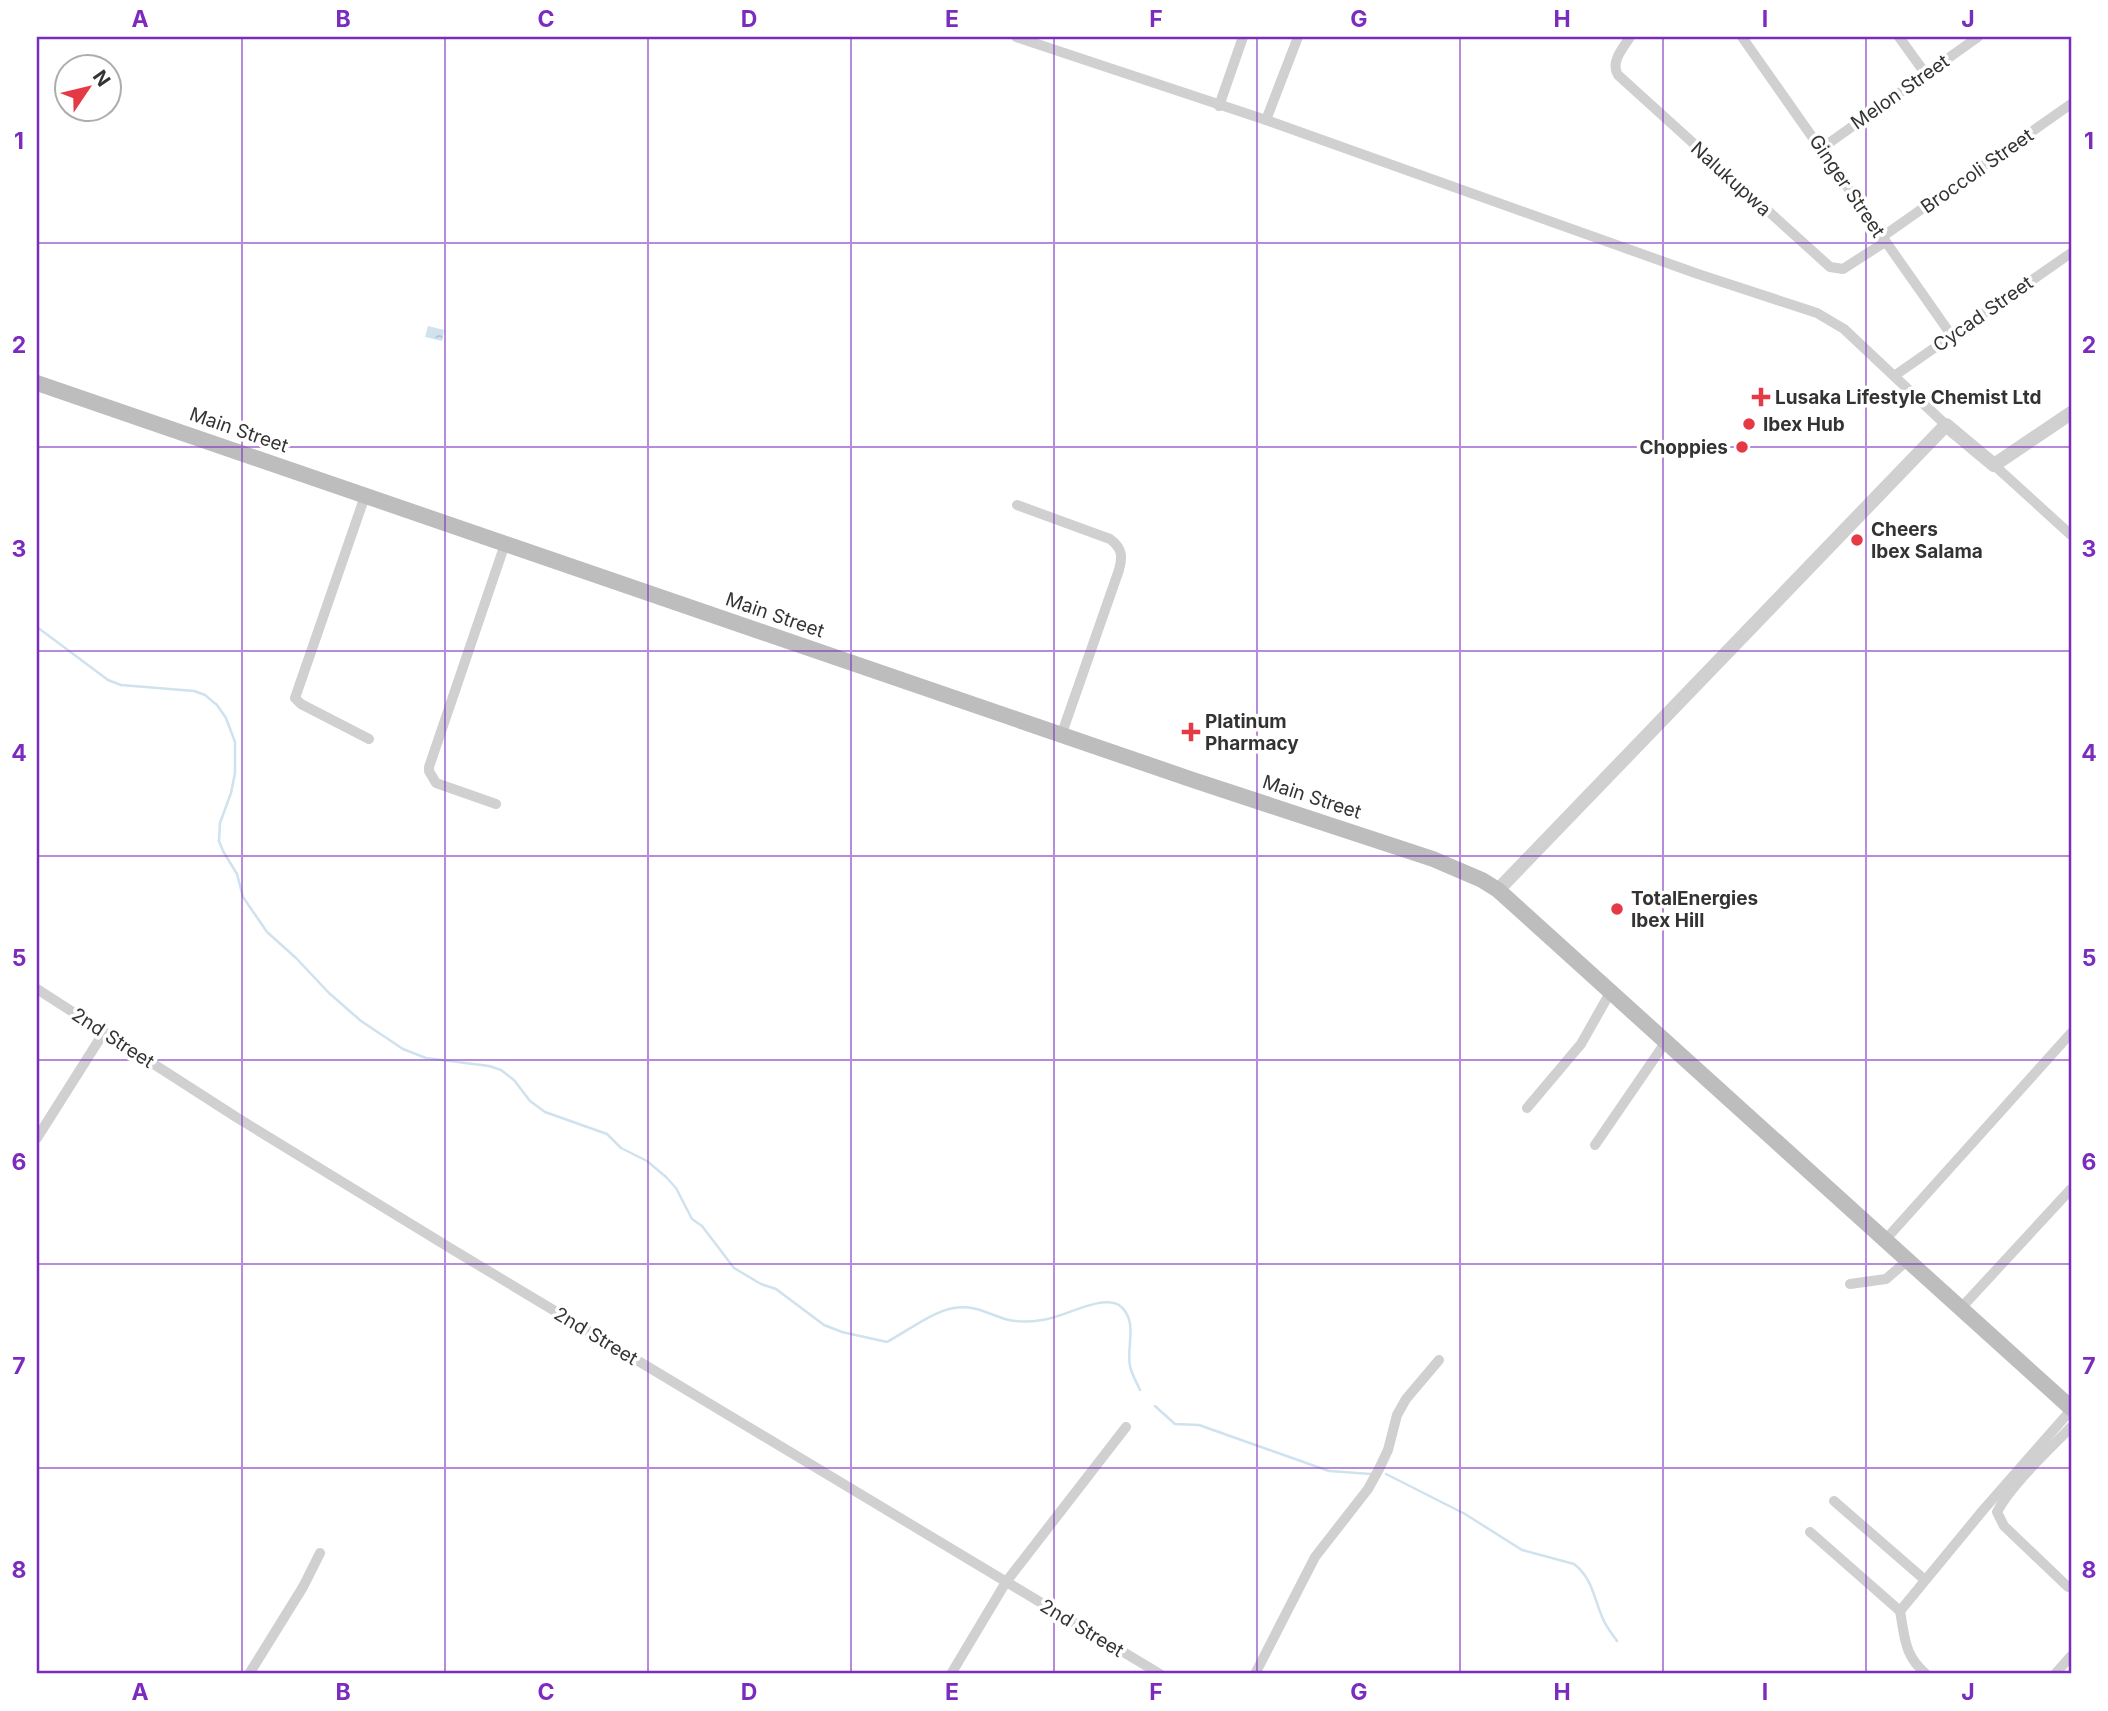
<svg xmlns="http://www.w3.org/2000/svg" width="2108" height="1711" viewBox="0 0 2108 1711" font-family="Inter,sans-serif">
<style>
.water{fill:url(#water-ripples)}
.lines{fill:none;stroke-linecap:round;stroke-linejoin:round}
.stream{stroke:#cfe2ee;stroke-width:2.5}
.minor{stroke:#d0d0d0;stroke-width:10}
.tertiary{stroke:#d0d0d0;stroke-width:14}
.secondary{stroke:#bdbdbd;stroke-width:16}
.grid{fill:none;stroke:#7b2cbf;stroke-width:2;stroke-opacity:0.55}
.poi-dot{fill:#e63946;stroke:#fff;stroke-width:2.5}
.labels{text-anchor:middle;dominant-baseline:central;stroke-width:7;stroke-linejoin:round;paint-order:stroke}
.street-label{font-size:19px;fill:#333;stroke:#fff}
.poi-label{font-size:19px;font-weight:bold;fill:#333;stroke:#fff;text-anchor:start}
.neatline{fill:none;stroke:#7b2cbf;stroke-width:2.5}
.grid-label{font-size:23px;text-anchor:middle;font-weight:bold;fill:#7b2cbf}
</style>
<defs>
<pattern id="water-ripples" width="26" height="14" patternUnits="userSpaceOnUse" patternTransform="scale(1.75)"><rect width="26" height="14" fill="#cfe2ee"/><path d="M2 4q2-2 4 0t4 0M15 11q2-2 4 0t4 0" fill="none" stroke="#b2c2cd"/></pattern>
</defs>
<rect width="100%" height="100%" fill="#fff"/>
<polygon class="water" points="428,326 444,330 442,341 425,337"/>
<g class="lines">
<g class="stream">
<path d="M37,627L108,680L121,685L194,691L205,695L217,705L226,718L235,742V773L231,793L220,823L219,841L223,851L237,874L243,897L267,932L296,958L329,993L361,1021L403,1049L426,1058L489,1066L501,1070L514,1080L530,1101L545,1112L607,1134L621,1148L647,1161L666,1177L676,1188L692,1219L702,1226L734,1268L761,1284L776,1289L824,1325L842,1332L887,1342C906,1332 933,1311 954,1308C975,1305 986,1313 1005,1319C1016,1322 1031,1322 1042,1320C1062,1318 1102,1294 1119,1305C1139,1320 1126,1346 1130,1366C1131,1373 1137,1383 1140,1390"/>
<polyline points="1155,1406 1175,1424 1199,1425 1329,1471 1371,1474"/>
<path d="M1386,1474L1465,1514L1522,1550L1574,1564C1594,1579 1594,1602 1605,1623C1608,1629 1613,1635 1617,1641"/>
</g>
<g class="minor">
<polyline points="1016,37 1266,120 1698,274 1817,313 1844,329 1946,425"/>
<path d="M1630,37C1623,48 1610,62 1618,75L1830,267L1843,269L1885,242"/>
<polyline points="1742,37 1952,336"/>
<polyline points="1899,37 1925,73"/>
<polyline points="1219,106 1243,37"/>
<polyline points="1266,120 1298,37"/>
<polyline points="1822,148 1978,37"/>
<polyline points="1882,237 2071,104"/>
<polyline points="1894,376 2071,253"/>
<polyline points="1994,465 2071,535"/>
<polyline points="365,496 295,698 301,704 369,739"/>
<path d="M1017,505L1110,539C1122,548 1123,556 1119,570L1062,733"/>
<polyline points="496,804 436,783 429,771 429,767 505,544"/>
<polyline points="37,989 236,1117 455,1251 1160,1674"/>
<polyline points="1527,1108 1581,1044 1611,991"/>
<polyline points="37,1138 104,1032"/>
<polyline points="1595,1145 1667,1040"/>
<polyline points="1886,1239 2071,1033"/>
<polyline points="1850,1284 1886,1279 1908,1260"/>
<polyline points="1962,1307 2071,1189"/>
<polyline points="1834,1501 1925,1580"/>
<polyline points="1810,1532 1900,1611 1984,1509 2071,1410"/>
<path d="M2068,1587L2004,1526L1997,1512C2011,1485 2049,1450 2071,1427"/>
<path d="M1900,1611C1905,1638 1904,1655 1926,1674"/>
<polyline points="249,1674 303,1587 320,1553"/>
<polyline points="951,1674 1006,1582 1126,1427"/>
<polyline points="1255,1674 1315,1557 1368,1489 1379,1469 1388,1450 1397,1415 1406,1399 1439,1360"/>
<polyline points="2055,1674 2071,1656"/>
</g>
<polyline class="tertiary" points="1498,890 1946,425 1994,465 2071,413"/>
<polyline class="secondary" points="37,383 1193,780 1433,859 1482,880 1498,890 2071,1408"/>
</g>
<path class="grid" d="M242,37V1674M445,37V1674M648,37V1674M851,37V1674M1054,37V1674M1257,37V1674M1460,37V1674M1663,37V1674M1866,37V1674M37,243H2071M37,447H2071M37,651H2071M37,856H2071M37,1060H2071M37,1264H2071M37,1468H2071"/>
<g class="poi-dot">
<path d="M1757.5 386.5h7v7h7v7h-7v7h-7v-7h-7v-7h7z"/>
<circle cx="1749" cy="424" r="7"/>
<circle cx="1742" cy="447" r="7"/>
<circle cx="1857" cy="540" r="7"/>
<path d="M1187.5 721.5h7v7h7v7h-7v7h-7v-7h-7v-7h7z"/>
<circle cx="1617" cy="909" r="7"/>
</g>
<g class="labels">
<g class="street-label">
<text transform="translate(1900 92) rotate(-35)">Melon Street</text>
<text transform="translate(1977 171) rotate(-35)">Broccoli Street</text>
<text transform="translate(1731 179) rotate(42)">Nalukupwa</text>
<text transform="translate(1847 186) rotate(56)">Ginger Street</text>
<text transform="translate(1983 314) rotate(-35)">Cycad Street</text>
<text transform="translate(239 430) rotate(19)">Main Street</text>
<text transform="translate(775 615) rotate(19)">Main Street</text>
<text transform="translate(1312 797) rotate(18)">Main Street</text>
<text transform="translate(113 1038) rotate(33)">2nd Street</text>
<text transform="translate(596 1336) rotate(31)">2nd Street</text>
<text transform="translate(1082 1628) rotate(31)">2nd Street</text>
</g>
<g class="poi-label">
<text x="1775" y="397">Lusaka Lifestyle Chemist Ltd</text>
<text x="1763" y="424">Ibex Hub</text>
<text x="1728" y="447" text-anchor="end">Choppies</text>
<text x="1871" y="529">Cheers<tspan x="1871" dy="22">Ibex Salama</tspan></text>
<text x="1205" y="721">Platinum<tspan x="1205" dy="22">Pharmacy</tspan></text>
<text x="1631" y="898">TotalEnergies<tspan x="1631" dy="22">Ibex Hill</tspan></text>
</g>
</g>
<rect width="2108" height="1711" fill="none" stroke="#ffffff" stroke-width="77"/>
<g transform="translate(88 88) rotate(55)"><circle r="33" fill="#ffffff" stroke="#adadad" stroke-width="2"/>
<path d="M0-5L12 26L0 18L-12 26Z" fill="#e63946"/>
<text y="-10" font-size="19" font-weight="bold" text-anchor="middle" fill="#333333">N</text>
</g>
<rect x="38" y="38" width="2032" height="1634" class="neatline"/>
<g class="grid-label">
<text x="140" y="27">A</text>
<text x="343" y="27">B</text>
<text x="546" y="27">C</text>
<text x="749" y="27">D</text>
<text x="952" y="27">E</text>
<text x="1156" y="27">F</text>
<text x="1359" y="27">G</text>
<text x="1562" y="27">H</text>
<text x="1765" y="27">I</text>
<text x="1968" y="27">J</text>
<text x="19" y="149">1</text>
<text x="2089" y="149">1</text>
<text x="19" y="353">2</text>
<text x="2089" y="353">2</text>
<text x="19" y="557">3</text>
<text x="2089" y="557">3</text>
<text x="19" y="761">4</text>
<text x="2089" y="761">4</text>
<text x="19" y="966">5</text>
<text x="2089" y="966">5</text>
<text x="19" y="1170">6</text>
<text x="2089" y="1170">6</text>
<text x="19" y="1374">7</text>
<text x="2089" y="1374">7</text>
<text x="19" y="1578">8</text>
<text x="2089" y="1578">8</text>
<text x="140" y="1700">A</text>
<text x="343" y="1700">B</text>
<text x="546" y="1700">C</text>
<text x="749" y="1700">D</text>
<text x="952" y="1700">E</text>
<text x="1156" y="1700">F</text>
<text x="1359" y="1700">G</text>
<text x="1562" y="1700">H</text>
<text x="1765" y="1700">I</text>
<text x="1968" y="1700">J</text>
</g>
</svg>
